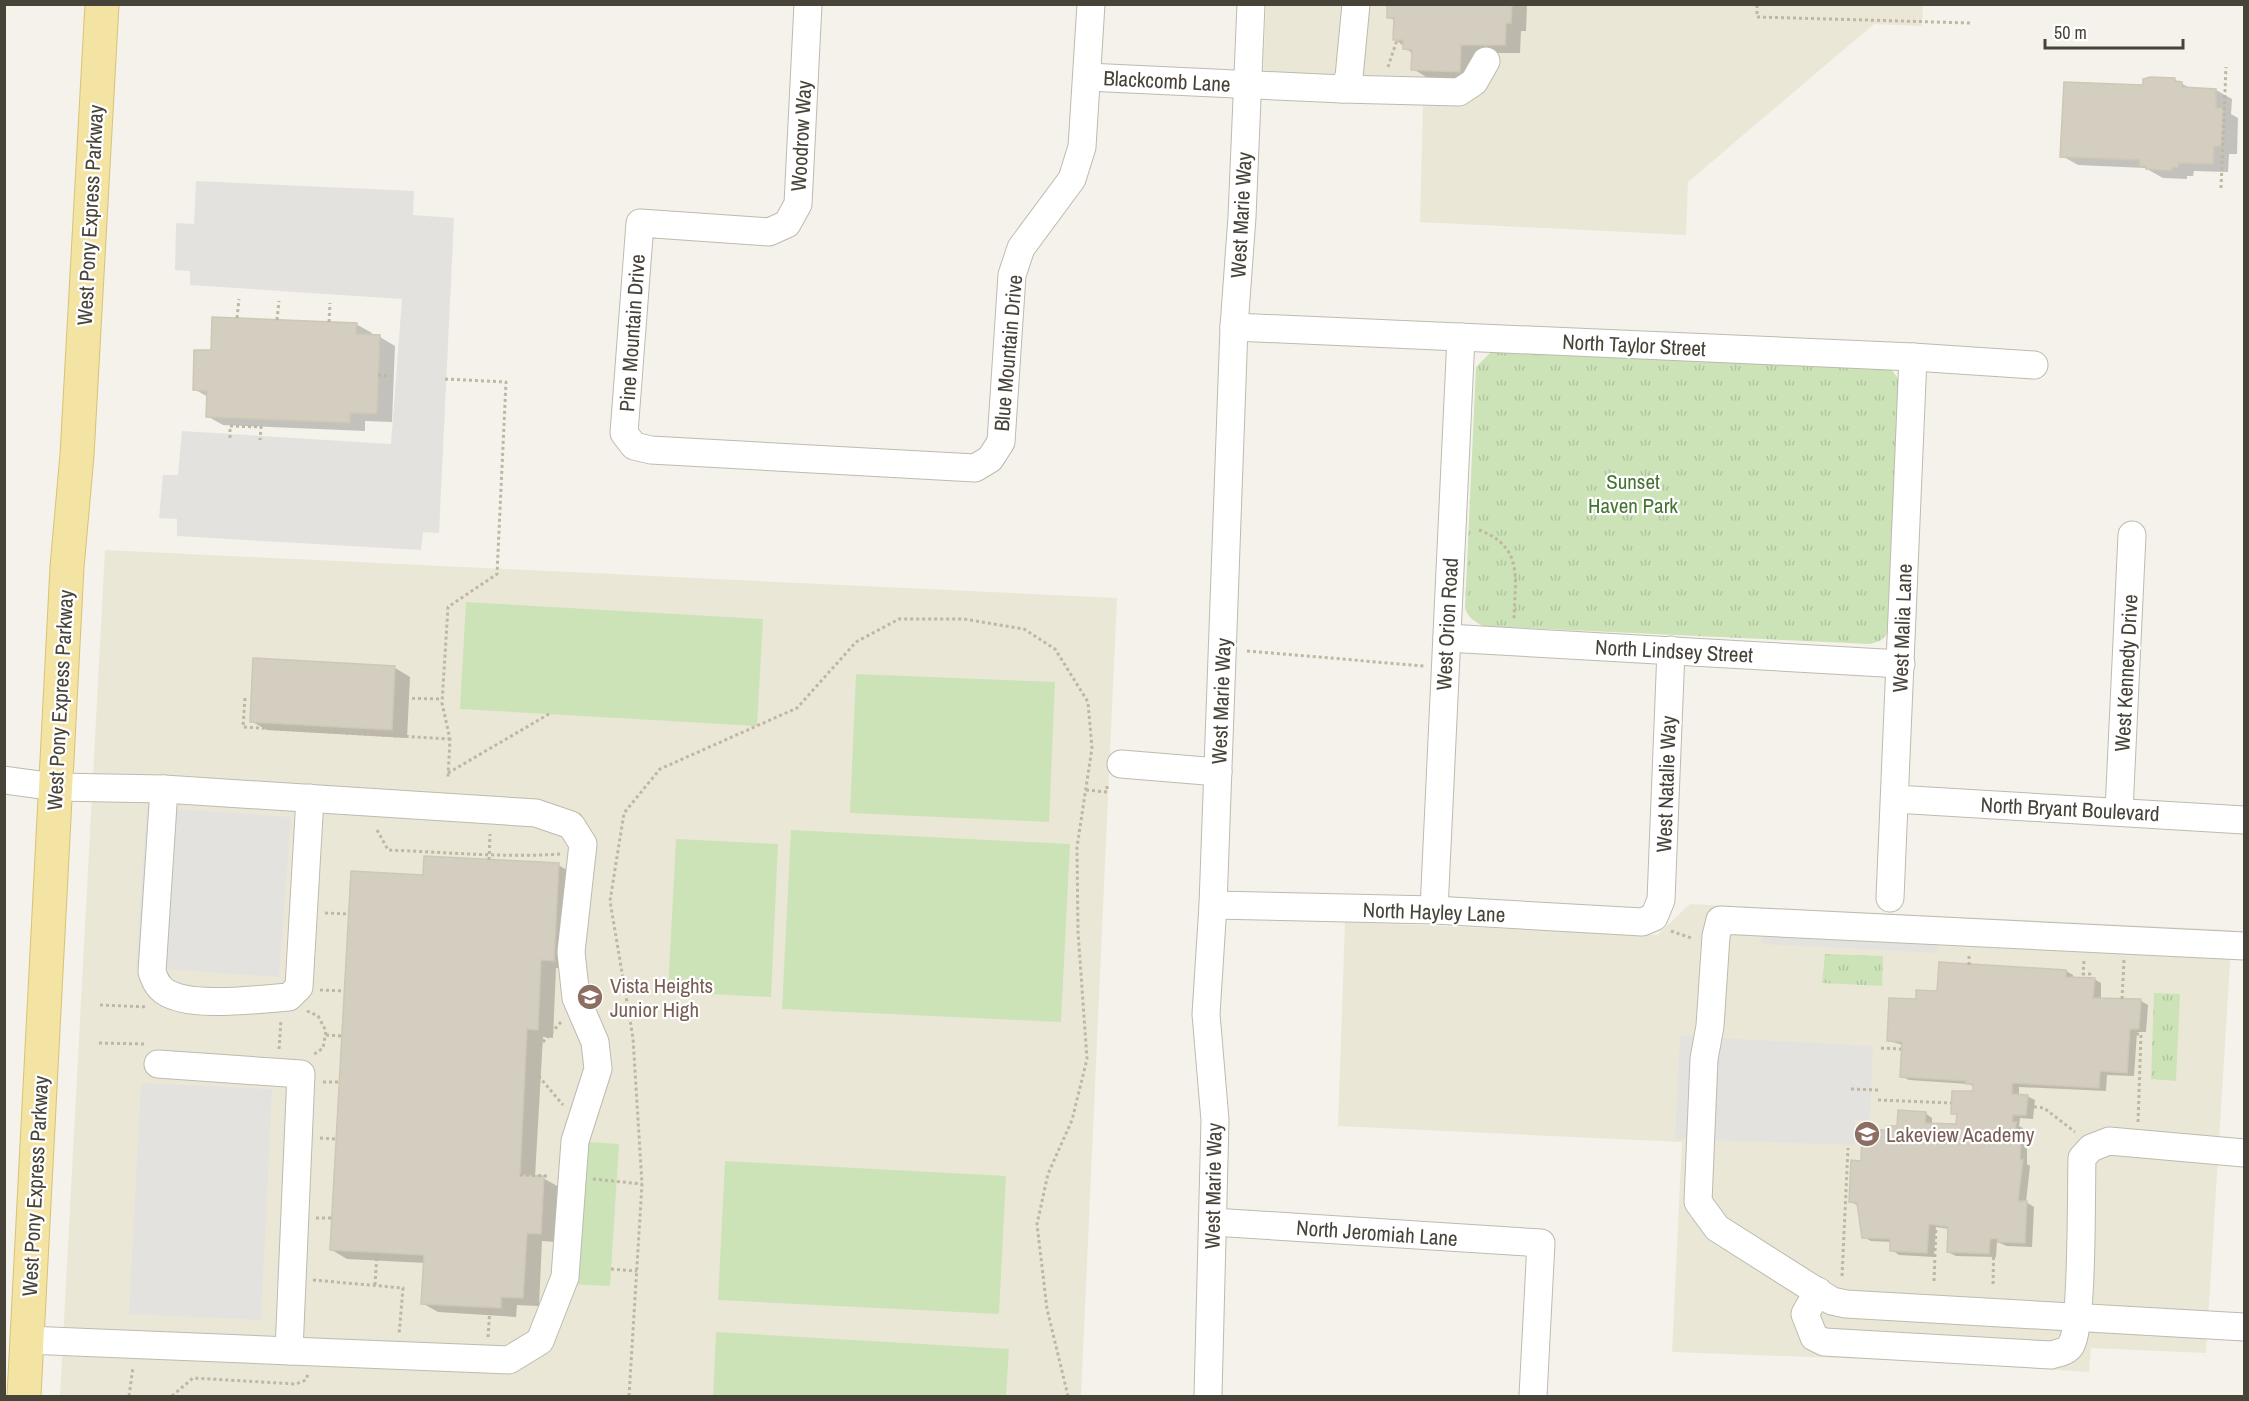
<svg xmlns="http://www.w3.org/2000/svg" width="2249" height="1401" viewBox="0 0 2249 1401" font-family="'Archivo Narrow',sans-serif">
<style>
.education{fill:#ebe7d6}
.park{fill:url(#park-tufts)}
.pitch{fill:#cce3b8}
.parking{fill:#e3e2df}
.shadow{fill:#0003}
.building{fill:#d4cec1;stroke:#cec7b5;stroke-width:1.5}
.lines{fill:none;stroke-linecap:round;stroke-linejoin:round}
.minor-casing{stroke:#bebaae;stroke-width:29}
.major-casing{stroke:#d8c275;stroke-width:35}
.path{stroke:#bfb7a1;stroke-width:3;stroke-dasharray:3 3;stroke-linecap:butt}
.minor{stroke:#fff;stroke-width:27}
.major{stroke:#f4e4a4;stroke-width:33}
.labels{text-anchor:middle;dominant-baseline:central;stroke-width:4.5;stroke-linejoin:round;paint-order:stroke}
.street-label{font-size:21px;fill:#474339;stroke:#fff}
.park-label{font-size:21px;fill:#457332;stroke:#fff}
.education-label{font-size:21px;fill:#785e54;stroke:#fff;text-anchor:start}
</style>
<defs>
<pattern id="park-tufts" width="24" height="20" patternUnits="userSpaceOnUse" patternTransform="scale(1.5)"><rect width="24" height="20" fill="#cce3b8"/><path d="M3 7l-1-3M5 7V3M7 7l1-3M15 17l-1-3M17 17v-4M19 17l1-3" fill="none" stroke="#b1c49f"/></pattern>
</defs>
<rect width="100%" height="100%" fill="#f4f2eb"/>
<g class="education">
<polygon points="1266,5 1923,5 1922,26 1874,24 1688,182 1686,235 1420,222 1423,104 1262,94"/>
<polygon points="105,550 1117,598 1081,1396 60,1396"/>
<polygon points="1690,904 2232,930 2206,1353 2091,1348 2089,1372 1922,1361 1672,1352 1682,1142 1338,1126 1345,922 1657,935"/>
</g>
<g class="park">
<path d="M1493,350L1891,369L1903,385L1889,632L1880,641L1870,644L1483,626C1474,621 1468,618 1465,608L1476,367Z"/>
<polygon points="1825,954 1883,956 1882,986 1822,983"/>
<polygon points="2154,993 2180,994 2176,1081 2151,1079"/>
</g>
<g class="pitch">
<polygon points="466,602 763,619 757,726 460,709"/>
<polygon points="856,674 1055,682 1049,822 850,813"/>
<polygon points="791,830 1070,844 1061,1022 782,1009"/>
<polygon points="676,839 778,844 771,997 668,992"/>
<polygon points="575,1141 619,1144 610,1286 568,1284"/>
<polygon points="725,1161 1006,1176 999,1314 718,1300"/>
<polygon points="716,1332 1009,1349 1006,1396 713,1396"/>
</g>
<g class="parking">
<polygon points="196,181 414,191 413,215 454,218 439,533 423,532 421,550 177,536 177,519 159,518 163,475 178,475 182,431 391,444 402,299 190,285 190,271 175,270 176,223 194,224"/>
<polygon points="147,807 291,817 279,977 136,967"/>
<polygon points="1763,913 1939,922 1938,953 1762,944"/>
<polygon points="1680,1036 1873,1046 1870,1120 1855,1120 1854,1145 1675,1139"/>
<polygon points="141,1083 272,1089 261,1320 129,1314"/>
</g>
<g class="shadow">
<polygon points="1389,4 1527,4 1526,31 1521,31 1520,53 1477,53 1475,80 1428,78 1413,69 1413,54 1395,39 1396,21 1388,17"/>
<polygon points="2150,79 2175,80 2192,89 2216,90 2232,99 2231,114 2238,118 2237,154 2229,154 2228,172 2194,171 2193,176 2187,176 2187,179 2163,178 2145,168 2078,165 2062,156 2145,87"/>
<polygon points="356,324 372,333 372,336 380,337 395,346 392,422 365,421 365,431 223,425 207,416 208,397 194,389 212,352"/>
<polygon points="395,668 410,677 407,738 267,730 251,721"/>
<polygon points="558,865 574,874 569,969 556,968 553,1038 543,1037 535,1177 543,1178 559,1187 556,1242 542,1241 539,1306 517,1305 516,1317 438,1312 422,1303 425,1263 347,1259 332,1250 424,876"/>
<polygon points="2066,971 2073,975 2073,979 2094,979 2101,983 2101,1000 2141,1001 2148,1005 2146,1032 2137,1032 2134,1076 2107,1075 2106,1091 2019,1087 2019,1096 2027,1096 2035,1100 2033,1119 2020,1118 2019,1126 2023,1128 2022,1137 2027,1140 2027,1164 2030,1166 2026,1202 2034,1207 2032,1247 2007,1246 1997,1242 1996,1257 1956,1256 1948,1252 1949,1229 1936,1227 1934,1257 1899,1255 1892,1250 1892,1242 1871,1241 1864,1237 1858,1206 1850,1201 1862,1162 1887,1131 1925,1113 1932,1118 1932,1124 1958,1125 1958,1116 1952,1113 1974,1093 1975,1087 1969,1084 1909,1080 1901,1076 1903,1045 1889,1041 1917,1001 1939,992"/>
</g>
<g class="building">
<polygon points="1387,4 1512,4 1511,23 1506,23 1505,45 1461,45 1460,72 1411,70 1412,50 1403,49 1403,40 1393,40 1394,18 1387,18"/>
<polygon points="2150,77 2175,78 2175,81 2182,82 2182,87 2216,89 2216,108 2223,108 2222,140 2221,146 2214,146 2213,164 2178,163 2178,168 2172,167 2172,171 2146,169 2146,166 2139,166 2140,160 2060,157 2064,82 2143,85 2143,79"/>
<polygon points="212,317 357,323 356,334 380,335 377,414 350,413 350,423 206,417 207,391 193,390 194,350 211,350"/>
<polygon points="253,658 395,666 392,730 250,722"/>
<polygon points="424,856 559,863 554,961 541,960 538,1030 527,1029 520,1175 544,1176 541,1234 527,1233 523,1298 501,1297 501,1308 421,1304 424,1255 330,1250 351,871 423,875"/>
<polygon points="1939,962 2066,970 2066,977 2095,978 2093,998 2141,999 2139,1029 2130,1029 2127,1073 2100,1071 2099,1088 2012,1083 2012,1094 2028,1095 2026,1115 2013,1115 2012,1122 2016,1122 2015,1134 2021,1134 2020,1160 2023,1160 2018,1201 2027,1201 2025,1243 1998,1242 1998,1239 1990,1239 1989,1254 1947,1252 1948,1227 1929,1224 1927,1253 1890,1251 1890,1239 1862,1238 1857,1203 1849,1202 1851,1160 1861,1161 1862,1129 1886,1130 1886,1126 1897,1126 1898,1110 1926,1112 1925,1123 1956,1124 1957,1114 1951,1114 1952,1091 1973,1091 1973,1084 1966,1084 1966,1081 1900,1077 1902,1042 1887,1041 1889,998 1916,999 1916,990 1937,991"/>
</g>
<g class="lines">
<g class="minor-casing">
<g id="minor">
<polyline points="808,4 798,204 787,224 769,232 640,223 624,433 634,446 651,450 975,468 990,459 1001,442 1012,275 1021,248 1072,179 1082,147 1091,4"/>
<polyline points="1087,77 1342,89 1349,77 1356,4"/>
<polyline points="1342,89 1459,92 1474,82 1486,61"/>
<polyline points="1234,327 1913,357 2034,365"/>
<polyline points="1447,638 1901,664"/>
<polyline points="1121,764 1218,772"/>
<polyline points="4,780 55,787 164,789 536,813 571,825 583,844 571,952 576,998 595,1042 598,1069 575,1141 565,1277 540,1341 509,1360 27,1340"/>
<path d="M164,789L152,972C155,980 157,986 164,991C189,1009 258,999 289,997L299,987L310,798"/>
<polyline points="1895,799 2244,820"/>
<polyline points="2119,811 2132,535"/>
<polyline points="1890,898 1913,357"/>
<polyline points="1213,905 1434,910 1642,922 1654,917 1661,900 1671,650"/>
<polyline points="1434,910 1461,337"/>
<polyline points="2244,946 1720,920 1716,936 1710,1026 1704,1059 1698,1202 1717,1228 1832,1301 1846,1304 2244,1327"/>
<polyline points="158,1064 301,1074 289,1351"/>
<polyline points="1213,1222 1541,1243 1533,1396"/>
<path d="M1818,1291L1805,1314L1814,1337L1824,1342L2051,1355C2058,1353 2067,1352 2071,1345C2083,1327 2081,1188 2082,1158L2091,1148L2109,1141L2244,1153"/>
<polyline points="1208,1396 1215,1120 1206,1014 1213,905 1234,327 1242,217 1251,4"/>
</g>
</g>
<g class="major-casing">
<polyline id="major" points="24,1396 67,567 77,455 102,4"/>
</g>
<g class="path">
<polyline points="1757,5 1757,17 1971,23"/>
<polyline points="1388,67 1397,40"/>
<polyline points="2221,188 2226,67"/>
<polyline points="237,318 239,299"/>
<polyline points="277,320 279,301"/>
<polyline points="329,322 330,303"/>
<polyline points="378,375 391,376"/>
<polyline points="445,379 506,382 497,574 448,607 442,703 450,739 448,777"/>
<polyline points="230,438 230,426 261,427 260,440"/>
<path d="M1479,530C1524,547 1515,578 1514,619"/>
<polyline points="1247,651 1424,666"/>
<polyline points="245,698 243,727 450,739"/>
<polyline points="394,698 442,699"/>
<polyline points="448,773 549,714"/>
<polyline points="1086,790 1107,792 1107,786"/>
<path d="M377,830L388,850C446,852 504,858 561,854"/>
<polyline points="489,860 490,834"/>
<polyline points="325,913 349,914"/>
<polyline points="1671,931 1691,938"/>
<polyline points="2084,961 2083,974 2090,974 2089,978"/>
<polyline points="1969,965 1969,953"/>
<polyline points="320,990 344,991"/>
<polyline points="2122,999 2124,960"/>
<polyline points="100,1005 148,1007"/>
<polyline points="307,1011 318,1016 326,1031 323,1048 313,1055"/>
<polyline points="561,1022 526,1061 563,1105"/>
<polyline points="2130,1034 2141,1034 2138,1123"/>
<polyline points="326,1035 342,1036"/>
<polyline points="99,1043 145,1044"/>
<polyline points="1881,1048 1901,1049"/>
<polyline points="279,1049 281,1020"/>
<polyline points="323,1082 339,1082"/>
<polyline points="1851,1089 1878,1090"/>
<polyline points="1878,1100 1951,1103"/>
<polyline points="2028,1106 2044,1108 2075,1132"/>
<polyline points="320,1138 336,1139"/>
<polyline points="520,1175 549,1176"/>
<polyline points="593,1179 642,1184"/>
<polyline points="316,1218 332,1218"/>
<polyline points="611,1269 637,1271"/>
<polyline points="1842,1276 1848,1148"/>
<polyline points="313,1280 403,1288 399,1335"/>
<polyline points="1934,1281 1936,1226"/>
<polyline points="1993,1284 1994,1239"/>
<polyline points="375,1285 377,1253"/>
<polyline points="488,1337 490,1308"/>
<polyline points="129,1396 133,1367"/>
<polyline points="172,1396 193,1378 296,1384 306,1380 308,1374"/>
<polyline points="629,1396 642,1184 633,1038 610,901 624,813 660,769 797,708 856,642 899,619 964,619 1024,629 1055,649 1088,702 1092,748 1077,847 1078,932 1087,1059 1072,1120 1048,1174 1037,1224 1047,1309 1068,1396"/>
</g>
<use href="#minor" class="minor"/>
<use href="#major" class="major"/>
</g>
<defs>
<g id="school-disc" transform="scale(1.35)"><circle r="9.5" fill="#8d6e63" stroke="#fff"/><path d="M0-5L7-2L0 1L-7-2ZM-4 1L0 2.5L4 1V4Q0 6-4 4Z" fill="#fff"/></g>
</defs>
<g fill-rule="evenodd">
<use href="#school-disc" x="590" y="997"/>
<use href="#school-disc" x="1867" y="1134"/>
</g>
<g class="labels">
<g class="street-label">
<text transform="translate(1167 81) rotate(3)">Blackcomb Lane</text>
<text transform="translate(801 136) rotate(-87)">Woodrow Way</text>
<text transform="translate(90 215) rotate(-87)">West Pony Express Parkway</text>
<text transform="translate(1241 215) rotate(-87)">West Marie Way</text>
<text transform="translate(632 333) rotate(-86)">Pine Mountain Drive</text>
<text transform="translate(1634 345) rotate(3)">North Taylor Street</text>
<text transform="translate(1008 353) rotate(-85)">Blue Mountain Drive</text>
<text transform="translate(1447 624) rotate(-87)">West Orion Road</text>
<text transform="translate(1902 628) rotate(-88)">West Malia Lane</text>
<text transform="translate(1674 651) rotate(3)">North Lindsey Street</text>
<text transform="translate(2126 673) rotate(-87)">West Kennedy Drive</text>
<text transform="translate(60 700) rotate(-87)">West Pony Express Parkway</text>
<text transform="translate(1221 701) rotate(-88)">West Marie Way</text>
<text transform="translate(1666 784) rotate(-88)">West Natalie Way</text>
<text transform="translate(2070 809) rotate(3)">North Bryant Boulevard</text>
<text transform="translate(1434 912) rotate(2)">North Hayley Lane</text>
<text transform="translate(35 1186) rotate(-87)">West Pony Express Parkway</text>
<text transform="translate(1213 1186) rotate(-89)">West Marie Way</text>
<text transform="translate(1377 1233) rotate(4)">North Jeromiah Lane</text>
</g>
<g class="park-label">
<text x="1633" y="481">Sunset<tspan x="1633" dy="24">Haven Park</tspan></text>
</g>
<g class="education-label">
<text x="610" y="985">Vista Heights<tspan x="610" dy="24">Junior High</tspan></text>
<text x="1886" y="1134">Lakeview Academy</text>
</g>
</g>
<rect width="2249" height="1401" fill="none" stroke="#474339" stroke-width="12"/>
<path d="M2045 39v9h138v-9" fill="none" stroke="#474339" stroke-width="3"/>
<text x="2054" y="39" font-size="18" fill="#474339" stroke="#ffffff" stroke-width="4.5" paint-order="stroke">50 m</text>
</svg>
